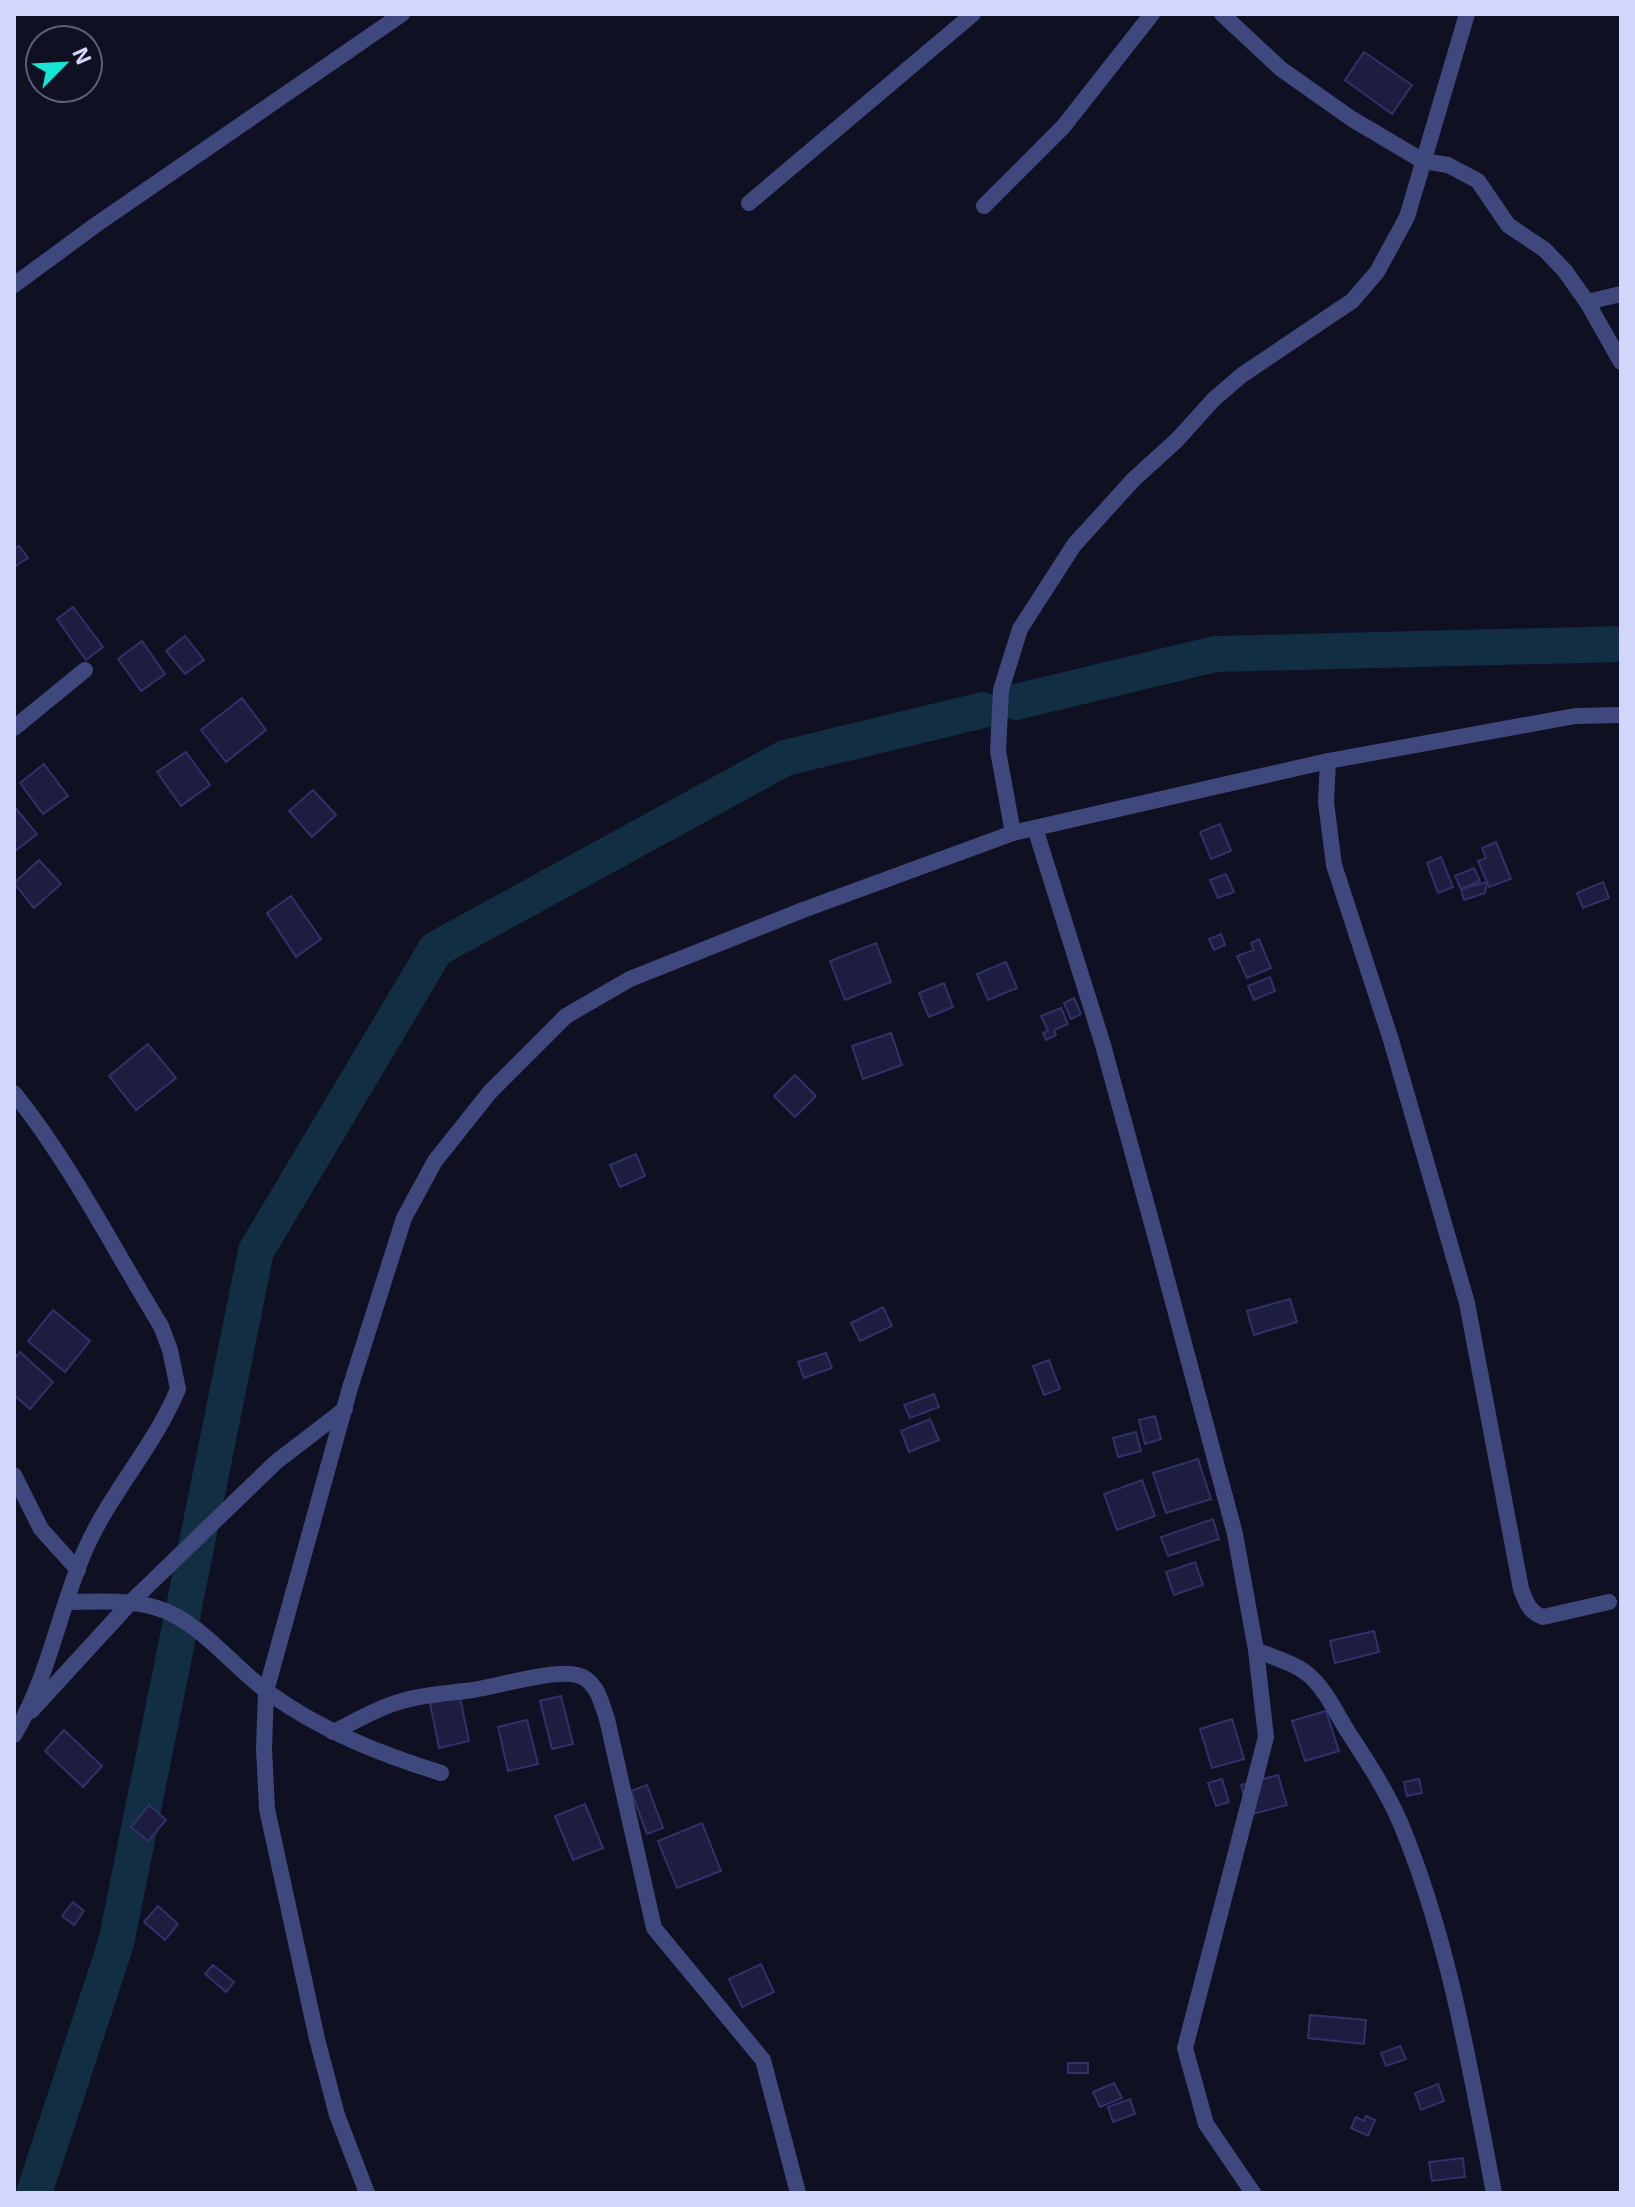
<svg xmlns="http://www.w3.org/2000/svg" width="1635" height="2207" viewBox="0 0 1635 2207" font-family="'Exo 2',sans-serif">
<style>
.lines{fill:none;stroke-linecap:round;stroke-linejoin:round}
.river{stroke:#122e42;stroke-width:36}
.building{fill:#1d1d40;stroke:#31316a;stroke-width:2}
.street{stroke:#3f487c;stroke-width:16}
</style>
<rect width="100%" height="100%" fill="#0f1021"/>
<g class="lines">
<g class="river">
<polyline points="1016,702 1215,654 1621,644"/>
<polyline points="34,2193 116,1943 256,1251 436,949 785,758 983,710"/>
</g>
</g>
<g class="building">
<polygon points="1364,52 1412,85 1392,114 1345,80"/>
<polygon points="19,546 28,558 14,567 14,549"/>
<polygon points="73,607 103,647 86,660 57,619"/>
<polygon points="185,636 204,660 185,674 166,651"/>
<polygon points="142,641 165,674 141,691 118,659"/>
<polygon points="242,698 266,730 226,762 201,730"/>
<polygon points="186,752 210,785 181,806 157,772"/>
<polygon points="44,764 68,796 43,814 20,783"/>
<polygon points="313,790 336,815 312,837 289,811"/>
<polygon points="14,806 37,834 14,852"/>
<polygon points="1220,824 1231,851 1211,859 1200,832"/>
<polygon points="1496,842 1511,879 1489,887 1478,861 1486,858 1482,848"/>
<polygon points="1441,857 1453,887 1438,893 1427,863"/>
<polygon points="39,860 61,884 34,908 14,883"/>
<polygon points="1474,868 1480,881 1461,889 1455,876"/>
<polygon points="1226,874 1234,892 1218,898 1210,880"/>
<polygon points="1487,882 1485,893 1464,900 1461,889"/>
<polygon points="1603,882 1609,898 1583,908 1577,893"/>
<polygon points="291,896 321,939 296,957 267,913"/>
<polygon points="1221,934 1225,945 1214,950 1209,939"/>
<polygon points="1259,939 1271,968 1247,978 1237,956 1254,950 1251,943"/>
<polygon points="876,943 891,982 845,1000 830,961"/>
<polygon points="1006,962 1017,988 988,1000 977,974"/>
<polygon points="1270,977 1275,991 1254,1000 1248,986"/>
<polygon points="944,983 953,1007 929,1017 919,993"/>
<polygon points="1074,998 1081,1014 1071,1019 1064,1003"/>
<polygon points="1061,1008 1068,1024 1054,1030 1056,1035 1046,1040 1043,1033 1048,1031 1041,1016"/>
<polygon points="891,1033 902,1065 863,1079 852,1046"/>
<polygon points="148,1044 176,1078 136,1110 109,1076"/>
<polygon points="795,1075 816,1096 795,1117 774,1096"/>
<polygon points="636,1154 645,1176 620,1187 610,1165"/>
<polygon points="1290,1299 1297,1322 1254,1335 1247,1311"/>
<polygon points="883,1307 892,1326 860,1341 851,1323"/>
<polygon points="53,1310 90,1341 65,1372 28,1341"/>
<polygon points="20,1352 53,1382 30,1409 14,1395 14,1359"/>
<polygon points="826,1353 832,1368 804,1378 798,1362"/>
<polygon points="1049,1360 1060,1389 1044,1395 1033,1366"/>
<polygon points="934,1394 939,1407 910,1418 904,1405"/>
<polygon points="1155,1416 1161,1439 1145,1444 1139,1420"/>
<polygon points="930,1419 939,1440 909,1452 901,1431"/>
<polygon points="1136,1432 1141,1451 1118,1457 1113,1438"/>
<polygon points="1198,1459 1211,1499 1166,1513 1153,1473"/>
<polygon points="1142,1480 1155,1516 1117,1530 1104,1494"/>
<polygon points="1213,1519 1219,1539 1168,1556 1161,1537"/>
<polygon points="1195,1562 1203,1585 1174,1595 1166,1572"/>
<polygon points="1374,1631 1379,1652 1335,1663 1330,1641"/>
<polygon points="561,1696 573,1744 552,1749 540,1701"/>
<polygon points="460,1697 469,1741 439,1748 430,1703"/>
<polygon points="1326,1711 1339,1751 1305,1761 1292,1721"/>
<polygon points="1232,1719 1244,1759 1212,1768 1200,1729"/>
<polygon points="527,1720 538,1764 508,1771 498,1727"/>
<polygon points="64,1730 102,1766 83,1787 45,1751"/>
<polygon points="1278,1775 1287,1805 1249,1815 1241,1785"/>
<polygon points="1222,1779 1229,1802 1216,1806 1208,1783"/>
<polygon points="1419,1779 1422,1793 1407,1796 1404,1782"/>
<polygon points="647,1785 663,1828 647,1834 631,1791"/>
<polygon points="585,1804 603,1848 573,1860 555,1816"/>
<polygon points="149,1805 166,1820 148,1841 131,1827"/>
<polygon points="702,1823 721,1871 677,1888 658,1841"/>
<polygon points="73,1902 84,1911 74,1925 62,1916"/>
<polygon points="158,1906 178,1924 165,1940 144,1922"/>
<polygon points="761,1964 774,1992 742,2007 729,1979"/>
<polygon points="213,1965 234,1982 226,1992 205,1974"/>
<polygon points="1310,2015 1366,2020 1364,2044 1308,2038"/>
<polygon points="1400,2046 1406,2059 1386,2066 1381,2053"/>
<rect x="1068" y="2063" width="20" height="10"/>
<polygon points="1114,2083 1122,2098 1100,2107 1093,2092"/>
<polygon points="1438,2084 1444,2101 1421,2110 1415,2093"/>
<polygon points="1130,2099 1135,2114 1113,2122 1108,2107"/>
<polygon points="1366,2116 1375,2120 1368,2136 1351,2128 1356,2117 1364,2121"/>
<polygon points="1463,2158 1465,2177 1432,2181 1429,2162"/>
</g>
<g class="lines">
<g class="street">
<polyline points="1222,14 1281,69 1352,119 1423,161 1448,165 1478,181 1508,225 1545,250 1565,271 1587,302 1621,362"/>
<polyline points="749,203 973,14"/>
<polyline points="984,206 1063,127 1152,14"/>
<polyline points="14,285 97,224 402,14"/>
<polyline points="1587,302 1621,294"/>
<polyline points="14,728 85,670"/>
<path d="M1328,761L1326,802L1334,865L1391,1040L1467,1303L1521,1589C1526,1602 1529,1612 1543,1617L1609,1602"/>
<polyline points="1035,828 1103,1045 1158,1246 1235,1534 1256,1650 1266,1737 1185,2048 1206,2124 1253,2193"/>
<polyline points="1013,833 998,751 1001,690 1020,629 1074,545 1134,479 1177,440 1214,399 1242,375 1352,301 1377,272 1407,217 1467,14"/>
<path d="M14,1093C71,1164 113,1248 161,1326L170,1350L178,1389C155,1445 111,1492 86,1548C59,1609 49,1677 14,1735"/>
<polyline points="14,1475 41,1529 78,1570"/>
<path d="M66,1602C96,1602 128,1599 157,1608C199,1620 234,1668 269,1693C322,1731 380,1754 441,1773"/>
<path d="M1256,1650C1274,1658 1296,1663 1311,1677C1327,1692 1336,1713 1348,1732C1367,1761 1386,1790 1400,1822C1449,1939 1470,2069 1494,2193"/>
<polyline points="31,1711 131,1602 276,1462 345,1409"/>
<path d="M333,1732C356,1721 381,1706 406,1700C428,1694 451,1693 473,1690C498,1686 555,1669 577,1675C597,1680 601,1702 607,1719L654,1928L763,2060L798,2193"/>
<polyline points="367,2193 337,2115 317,2039 267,1809 264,1749 266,1691 350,1388 404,1218 435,1161 490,1092 566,1016 630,979 803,910 1013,833 1328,761 1575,716 1621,715"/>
</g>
</g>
<rect width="1635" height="2207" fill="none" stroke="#d3d6fb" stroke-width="32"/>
<g transform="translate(64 64) rotate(66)"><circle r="38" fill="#0f1021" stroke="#5d5f78" stroke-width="2"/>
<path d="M0-6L14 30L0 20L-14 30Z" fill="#15e5d1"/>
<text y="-12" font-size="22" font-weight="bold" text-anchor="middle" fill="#d3d6fb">N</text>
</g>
</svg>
